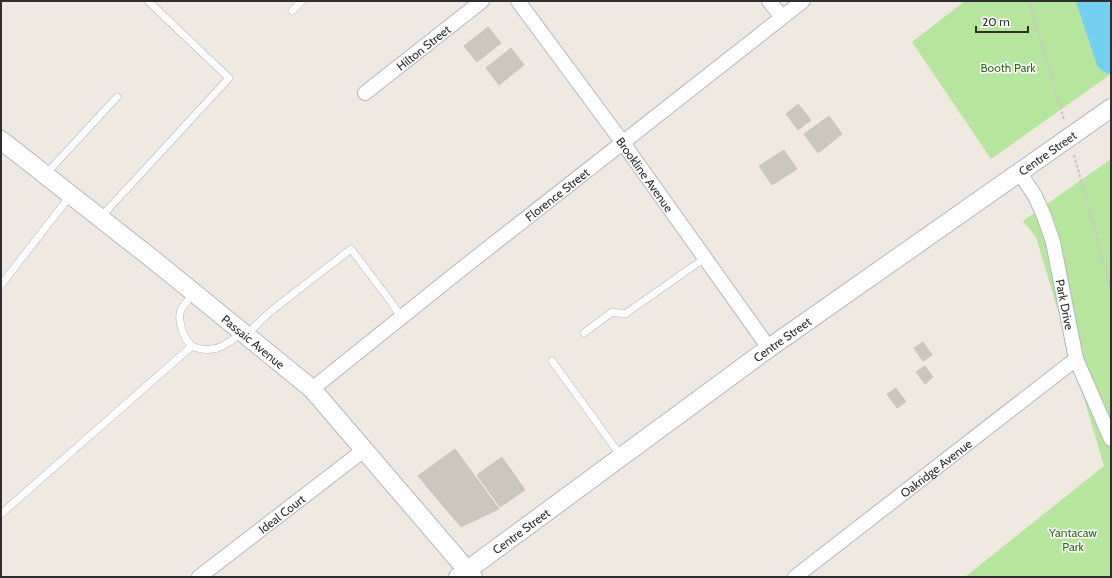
<svg xmlns="http://www.w3.org/2000/svg" width="1112" height="578" viewBox="0 0 1112 578" font-family="Cabin,sans-serif">
<style>
.green{fill:#b6e59e}
.lines{fill:none;stroke-linecap:round;stroke-linejoin:round}
.river{stroke:#75cff0;stroke-width:31}
.building{fill:#cbc7bf;stroke:#cbc5ba}
.service-casing{stroke:#b4b7c1;stroke-width:8}
.minor-casing{stroke:#b4b7c1;stroke-width:16}
.tertiary-casing{stroke:#b4b7c1;stroke-width:20}
.path{stroke:#c9c9c9;stroke-width:2.5;stroke-dasharray:3 2;stroke-linecap:butt}
.service{stroke:#fff;stroke-width:7}
.minor{stroke:#fff;stroke-width:14}
.tertiary{stroke:#fff;stroke-width:18}
.labels{text-anchor:middle;dominant-baseline:central;stroke-width:3;stroke-linejoin:round;paint-order:stroke}
.street-label{font-size:12px;fill:#2e2e2e;stroke:#fff}
.park-label{font-size:12px;fill:#2c6e1b;stroke:#fff}
</style>
<rect width="100%" height="100%" fill="#efe9e1"/>
<g class="green">
<polygon points="965,1 1111,1 1111,74 991,159 912,42"/>
<polygon points="1111,159 1111,577 965,577 1104,466 1036,237 1023,221"/>
</g>
<g class="lines">
<polyline class="river" points="1092,1 1111,58"/>
</g>
<g class="building">
<polygon points="488,27 501,43 477,62 464,46"/>
<polygon points="511,48 524,65 499,85 486,68"/>
<polygon points="798,104 811,120 798,130 786,114"/>
<polygon points="829,116 842,134 818,153 804,134"/>
<polygon points="784,150 797,169 772,185 759,166"/>
<polygon points="923,342 932,355 923,361 914,348"/>
<polygon points="925,366 933,377 925,384 916,372"/>
<polygon points="896,388 906,402 897,408 887,394"/>
<polygon points="455,449 499,509 461,527 418,476"/>
<polygon points="502,457 525,490 500,507 477,475"/>
</g>
<g class="lines">
<g class="service-casing">
<g id="service">
<polyline points="292,11 302,1"/>
<polyline points="45,175 117,97"/>
<polyline points="100,218 229,78 148,1"/>
<polyline points="1,285 70,196"/>
<path d="M194,294C190,298 185,303 182,308C176,317 183,338 191,345C195,349 206,350 212,349C222,349 233,339 242,333"/>
<polyline points="584,333 612,312 625,314 705,258"/>
<polyline points="246,335 271,311 351,249 391,302 401,317"/>
<polyline points="552,361 621,456"/>
<polyline points="1,514 192,346"/>
</g>
</g>
<g class="minor-casing">
<g id="minor">
<path id="s1" d="M518,1L623,143L769,348"/>
<polyline points="769,1 782,17"/>
<path id="s2" d="M365,93L482,1"/>
<path id="s3" d="M1019,172L1035,196L1044,216L1053,242L1076,359L1111,439"/>
<path id="s4" d="M312,389L459,271L803,1"/>
<path id="s5" d="M199,577L364,450"/>
<path id="s6" d="M795,577L1076,359"/>
</g>
</g>
<g class="tertiary-casing">
<g id="tertiary">
<path id="s7" d="M1,140L160,265L312,389L473,577"/>
<path id="s8" d="M458,577L769,348L1111,108"/>
</g>
</g>
<g class="path">
<polyline points="1029,1 1064,120"/>
<polyline points="1074,155 1111,289"/>
</g>
<use href="#service" class="service"/>
<use href="#minor" class="minor"/>
<use href="#tertiary" class="tertiary"/>
</g>
<g class="labels">
<g class="street-label">
<text stroke="none"><textPath href="#s2" startOffset="74">Hilton Street</textPath></text>
<text stroke="none"><textPath href="#s8" startOffset="726">Centre Street</textPath></text>
<text stroke="none"><textPath href="#s1" startOffset="215">Brookline Avenue</textPath></text>
<text stroke="none"><textPath href="#s4" startOffset="313">Florence Street</textPath></text>
<text stroke="none"><textPath href="#s3" startOffset="142">Park Drive</textPath></text>
<text stroke="none"><textPath href="#s8" startOffset="402">Centre Street</textPath></text>
<text stroke="none"><textPath href="#s7" startOffset="323">Passaic Avenue</textPath></text>
<text stroke="none"><textPath href="#s6" startOffset="178">Oakridge Avenue</textPath></text>
<text stroke="none"><textPath href="#s5" startOffset="104">Ideal Court</textPath></text>
<text stroke="none"><textPath href="#s8" startOffset="78">Centre Street</textPath></text>
</g>
<g class="park-label">
<text x="1008" y="67">Booth Park</text>
<text x="1073" y="532">Yantacaw<tspan x="1073" dy="14">Park</tspan></text>
</g>
</g>
<rect width="1112" height="578" fill="none" stroke="#2e2e2e" stroke-width="4"/>
<path d="M976 26v6h52v-6" fill="none" stroke="#2e2e2e" stroke-width="2"/>
<text x="982" y="26" font-size="12" fill="#2e2e2e" stroke="#ffffff" stroke-width="3" paint-order="stroke">20 m</text>
</svg>
